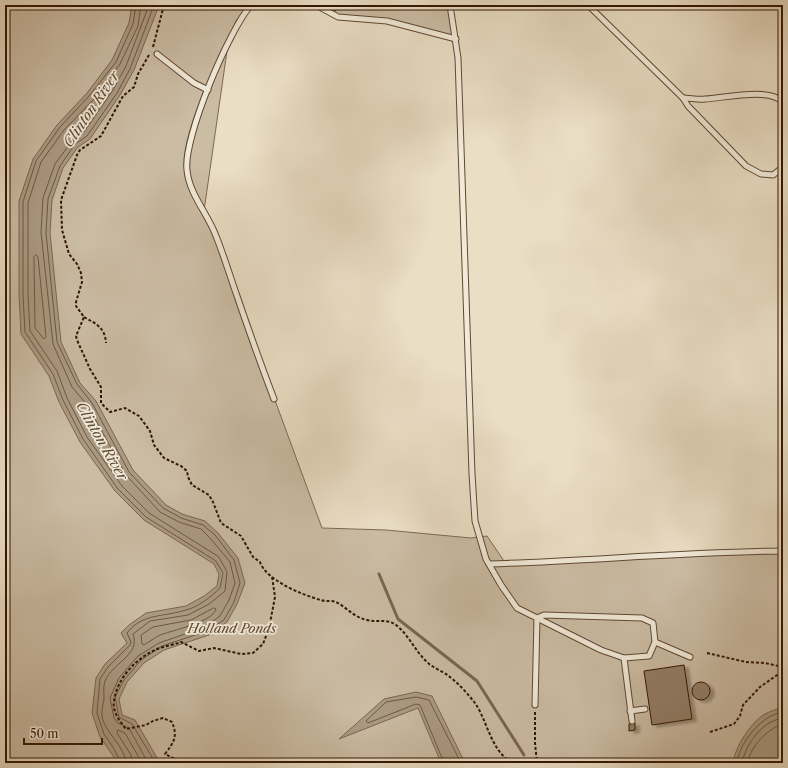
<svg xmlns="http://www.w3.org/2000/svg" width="788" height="768" viewBox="0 0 788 768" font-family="'Libre Caslon Text',serif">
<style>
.green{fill:#cbbca4;stroke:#7e6953}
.water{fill:#ab9a83;stroke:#7b654f}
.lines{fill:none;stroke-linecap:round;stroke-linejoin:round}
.shore{stroke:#6e5842;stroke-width:1}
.stream{stroke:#7b654f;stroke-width:3}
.building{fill:#927e67;stroke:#321602;filter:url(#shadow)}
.lane-casing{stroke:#604833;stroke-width:7}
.path{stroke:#321602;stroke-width:2;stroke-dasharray:3 2;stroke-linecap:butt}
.lane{stroke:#f1ead9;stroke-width:5}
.labels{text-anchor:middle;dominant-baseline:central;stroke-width:3.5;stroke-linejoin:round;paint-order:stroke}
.park-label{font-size:13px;font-style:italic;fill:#604833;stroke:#f1ead9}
.water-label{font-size:14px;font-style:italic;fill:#624b36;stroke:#f1ead9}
</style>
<defs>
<filter id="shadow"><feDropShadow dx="4.5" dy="2.5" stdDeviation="1" flood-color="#0004"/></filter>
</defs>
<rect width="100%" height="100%" fill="#eadec5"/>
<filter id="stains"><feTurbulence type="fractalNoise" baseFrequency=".005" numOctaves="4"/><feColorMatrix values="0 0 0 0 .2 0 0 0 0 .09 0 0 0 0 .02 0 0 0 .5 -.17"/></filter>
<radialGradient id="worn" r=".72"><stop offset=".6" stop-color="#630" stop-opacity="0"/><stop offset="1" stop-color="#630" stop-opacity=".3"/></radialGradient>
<g class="green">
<polygon points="5,5 142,5 147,14 157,11 158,5 248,5 236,21 229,37 204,211 213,232 322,528 386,530 471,538 487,536 504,561 783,553 783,763 5,763"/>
<polygon points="319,5 448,5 454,36 388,19 339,15"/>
</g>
<g class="water">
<polygon points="132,5 158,5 158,8 134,70 120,95 90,139 78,147 63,168 52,200 50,233 61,342 80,383 96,401 133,470 166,505 182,514 205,521 218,533 238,558 245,583 237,604 227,622 209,635 164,650 144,663 127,682 119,699 122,715 135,720 156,756 157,763 118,763 100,737 92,713 96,678 105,664 127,643 121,633 129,625 146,613 186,606 204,596 217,586 219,574 214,564 144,520 115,491 80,442 59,402 49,376 21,334 19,295 19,201 33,159 57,125 87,93 112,60 129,23"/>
<polygon points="416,692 432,696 465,763 441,763 418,708 339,739 384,699"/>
<path d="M783,707V763H733C735,747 751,722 765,714C771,711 777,709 783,707Z"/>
</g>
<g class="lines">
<g class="shore">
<polygon points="36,255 38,257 46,337 44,339 35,328 34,257"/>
<path d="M214,608L216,609C212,623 171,630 158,636C153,639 149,642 144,645L142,644L141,635L153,627L191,620Z"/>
<path d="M121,763L113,747L104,734L97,713L100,679L108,667L130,645L131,642L127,633C142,613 165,617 186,610C198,607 211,597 220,588L223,573L216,561L146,517L118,489L83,439L63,400L53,374L25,332L23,295V202L36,161L60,127L90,95L116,62L133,24L136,5"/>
<path d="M126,763C125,746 106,734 102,717C101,711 103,705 104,699C104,694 103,686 105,681C112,663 141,655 133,634L150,621L188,615L209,604L225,591L227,572L219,557L149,513L122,486L87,437L67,398L57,371L30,331L28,295V203L41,162L64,130L94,99L120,64L138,26L141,5"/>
<polyline points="132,763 131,755 117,733 118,730 125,733 142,763"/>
<polyline points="148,763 129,728 118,723 114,718 110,698 119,678 138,656 159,643 205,627 220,616 229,600 235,583 230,562 211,539 201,529 179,522 160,512 126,475 88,406 72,387 53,344 41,232 43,198 55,164 72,141 84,132 113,90 126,66 149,5"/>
<polyline points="153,763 152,757 132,724 119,717 115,697 124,680 141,660 162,646 207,631 224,620 234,602 240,583 234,560 215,535 203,525 181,518 163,508 129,472 92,403 77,384 57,342 46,233 48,199 60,166 75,144 87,136 117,93 130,69 154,5"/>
<polyline points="444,763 420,705 416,704 368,723 366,721 386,702 416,697 429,700 461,763"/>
<path d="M737,763C739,746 752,729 766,719C770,715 778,714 783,711"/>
<path d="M742,763C744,749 758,728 771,722C775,720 779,719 783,717"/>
<path d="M748,763C750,745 768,730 783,723"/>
</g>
<g class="stream">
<polyline points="335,10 337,5"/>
<polyline points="379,574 398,619 477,681 524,755"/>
</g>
</g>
<g class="building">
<polygon points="684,665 692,719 652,725 644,671"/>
<circle cx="701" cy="691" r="9"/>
<polygon points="635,723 635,730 629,731 629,724"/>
</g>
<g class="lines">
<g class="lane-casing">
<g id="lane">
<path d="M251,5C229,30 183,138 187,170C189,194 208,214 216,236C224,256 230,276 237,296C249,331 261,365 274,399"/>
<polyline points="316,5 338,17 387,21 456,39"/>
<polyline points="450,5 458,58 472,474 475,521 486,559 501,585 517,608 537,618 535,705"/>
<polyline points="588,5 683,98 688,106 746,166 761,174 773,175 782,168 783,162"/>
<polyline points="157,54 194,83 208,90"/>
<path d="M683,98C690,98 698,100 705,99C724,98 769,87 783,102"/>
<path d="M489,564C587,561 685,552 783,551"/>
<polygon points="544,615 642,618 653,623 655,642 649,656 624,658 601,650 537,618"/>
<polyline points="655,642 690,657"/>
<polyline points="624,658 632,721"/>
<polyline points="630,711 645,709"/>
</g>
</g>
<g class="path">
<polyline points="153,47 164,5"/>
<path d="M149,55L138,74L134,87L123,96L101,136L80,150L77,155L61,200L62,230L69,254L77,264L81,273L82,282L76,302V306L84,317L76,336L77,340L90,369L101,387V403L110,412L125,408L139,416L150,431L154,445L164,458L181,466L187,471L188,477L192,485L209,495L213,502L221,523L241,536L253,557L260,562C266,580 302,595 321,600C326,602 331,600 336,602C346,607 355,618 367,620C378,623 386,618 396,625C409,635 415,651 427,662C433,668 443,671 450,677C459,684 468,694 475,703C488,722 491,752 513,763"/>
<path d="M84,317C96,324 105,327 106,343"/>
<polyline points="707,653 746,662 765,663 783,667"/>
<polyline points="535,712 535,743 537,763"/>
<polyline points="710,732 734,724 740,716 743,705 760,687 783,671"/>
<path d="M188,763L186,761L175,759L165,754C174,742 178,737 172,722L163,718L153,721L146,725L126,729C120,722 112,711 114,701C117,679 135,659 155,650C163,646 173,645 181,642L199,651L214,648L241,654L253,653L263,644L269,628L275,597L272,576"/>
</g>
<use href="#lane" class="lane"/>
</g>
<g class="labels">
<g class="park-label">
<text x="232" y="628">Holland Ponds</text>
</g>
<g class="water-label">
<text transform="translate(91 109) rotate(-56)">Clinton River</text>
<text transform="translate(102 441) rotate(60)">Clinton River</text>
</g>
</g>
<rect width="788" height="768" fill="none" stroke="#eadec5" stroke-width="20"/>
<rect x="6" y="6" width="776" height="756" fill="none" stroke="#321602" stroke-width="2"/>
<rect x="10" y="10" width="768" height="748" fill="none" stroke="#321602"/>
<path d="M24 738v6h78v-6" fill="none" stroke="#321602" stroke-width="2"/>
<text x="30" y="738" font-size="12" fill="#321602" stroke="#f1ead9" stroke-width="3" paint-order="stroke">50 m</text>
<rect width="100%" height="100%" filter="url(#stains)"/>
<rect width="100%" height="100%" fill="url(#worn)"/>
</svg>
